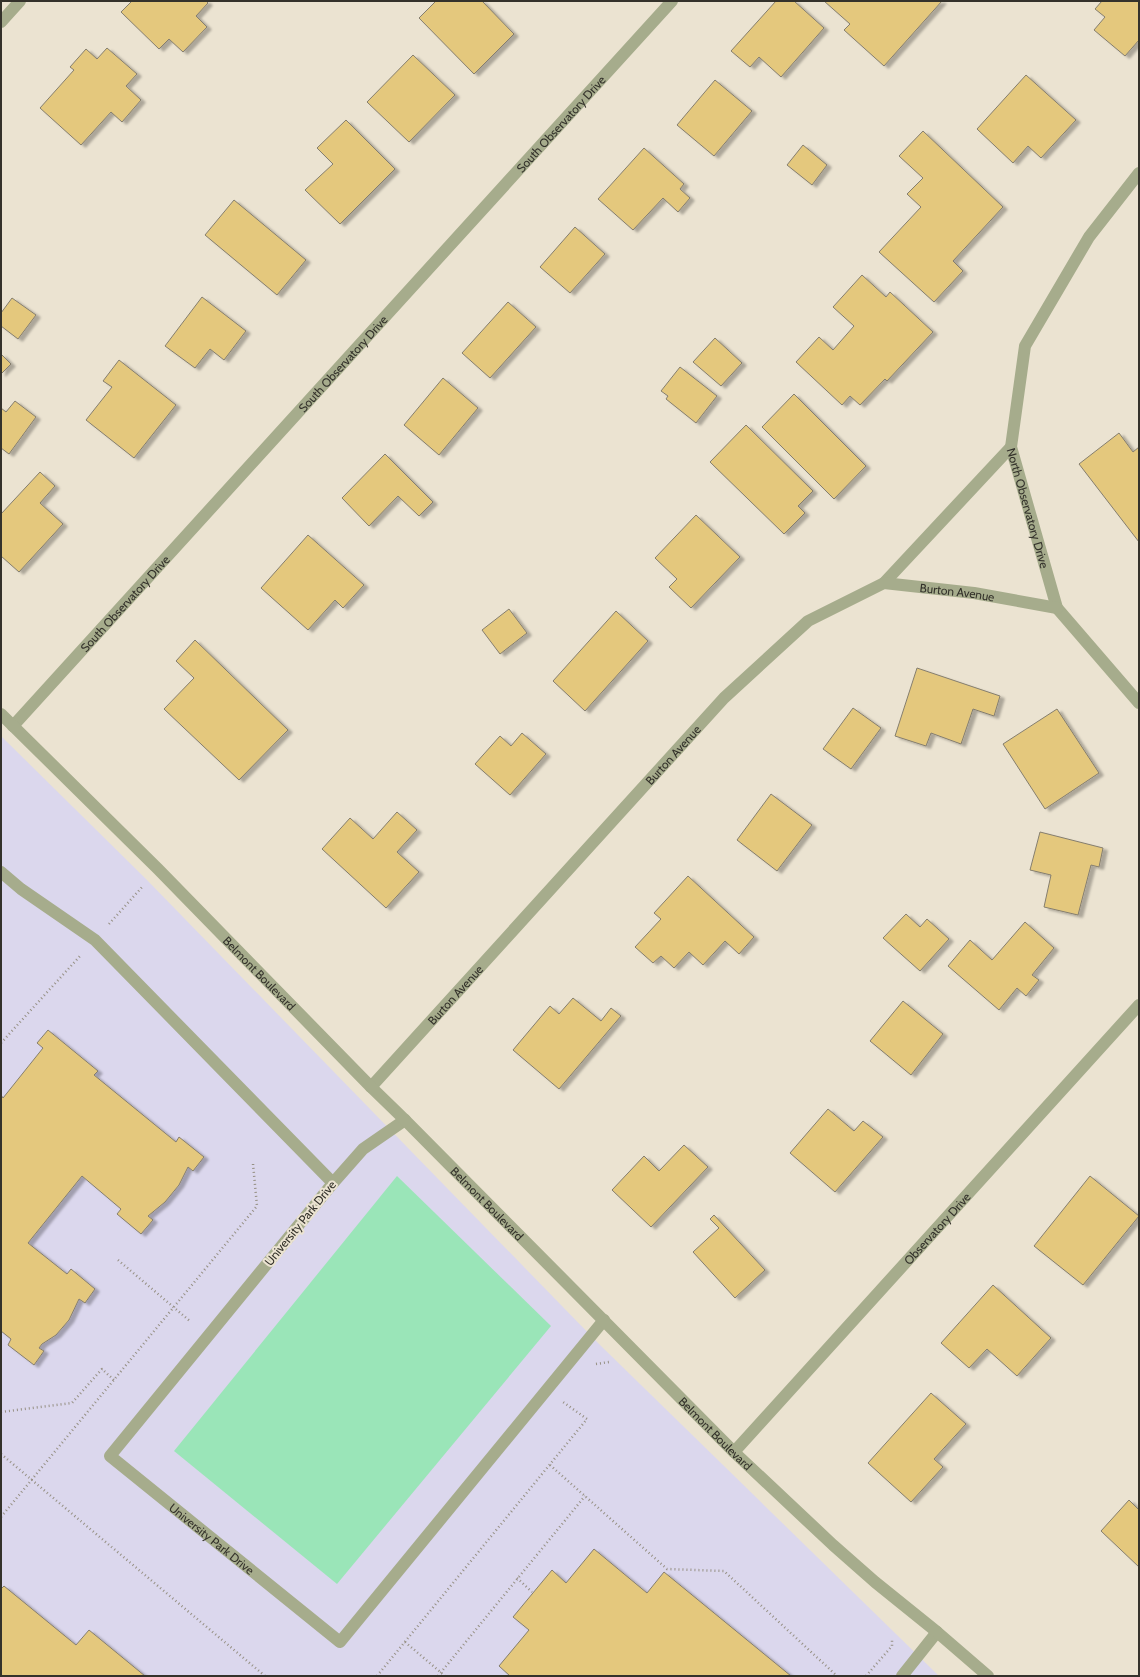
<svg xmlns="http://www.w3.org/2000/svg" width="1140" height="1677" viewBox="0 0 1140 1677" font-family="Cabin,sans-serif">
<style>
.education{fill:#dbd7ed}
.green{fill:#9ae5b8}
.building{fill:#e4c87d;stroke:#857e6e;filter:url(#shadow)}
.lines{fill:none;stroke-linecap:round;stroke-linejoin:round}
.path{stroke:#969084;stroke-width:2.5;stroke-dasharray:1 3;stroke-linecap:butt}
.service{stroke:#a6ac8c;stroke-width:12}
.minor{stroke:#a6ac8c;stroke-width:12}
.tertiary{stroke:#a6ac8c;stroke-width:12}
.labels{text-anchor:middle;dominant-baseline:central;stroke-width:4;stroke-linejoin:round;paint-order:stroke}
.street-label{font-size:12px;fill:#34322b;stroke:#ebe3d1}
</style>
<defs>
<filter id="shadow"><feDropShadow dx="4.5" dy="2.5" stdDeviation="1" flood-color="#0004"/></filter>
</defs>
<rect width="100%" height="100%" fill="#ebe3d1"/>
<polygon class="education" points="1,736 146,879 599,1344 939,1676 1,1676"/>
<polygon class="green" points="397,1176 551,1326 337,1584 174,1451"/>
<g class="building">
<polygon points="132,1 206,1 208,3 196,16 207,27 183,52 169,39 159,49 121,12"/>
<polygon points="436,1 482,1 514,34 474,74 419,18"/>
<polygon points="776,1 794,1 824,28 781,77 759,57 750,67 731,51"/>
<polygon points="824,1 942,1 884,66 844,30 850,24"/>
<polygon points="1102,1 1139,1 1139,40 1125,56 1094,30 1105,17 1095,9"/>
<polygon points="107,48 137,74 126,86 141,100 122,122 111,112 81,145 40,108 74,70 70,67 86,49 97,59"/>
<polygon points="413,55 455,95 409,142 367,102"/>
<polygon points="1026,75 1076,120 1041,158 1028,146 1013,163 977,129"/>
<polygon points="715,80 752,111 714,156 677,125"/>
<polygon points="346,120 395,169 340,224 305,190 333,164 317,148"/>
<polygon points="923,131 1003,207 953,261 963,271 934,302 879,252 921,207 907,194 923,178 899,156"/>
<polygon points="803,145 827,165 812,185 787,165"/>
<polygon points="644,148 684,184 680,189 690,198 678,212 663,198 633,230 598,199"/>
<polygon points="234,200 306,260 277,295 205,235"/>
<polygon points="575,227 605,254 570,293 540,267"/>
<polygon points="862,275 886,297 890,292 933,332 887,381 885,379 860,405 850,396 842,405 796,362 819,337 833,350 854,326 833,307"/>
<polygon points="202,297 246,331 224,360 210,349 195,368 165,346"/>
<polygon points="12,298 36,315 18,339 1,326 1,313"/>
<polygon points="508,302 536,327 490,378 462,353"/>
<polygon points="715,338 742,363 721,386 693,362"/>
<polygon points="1,354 11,364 1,374"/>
<polygon points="119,360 176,405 134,458 86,420 112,387 103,381"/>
<polygon points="680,367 717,396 696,423 666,399 668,396 661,391"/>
<polygon points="443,378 478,408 439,455 404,425"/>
<polygon points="794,394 866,466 834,499 762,427"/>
<polygon points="15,401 36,417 9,454 1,448 1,408 6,412"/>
<polygon points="746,425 813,491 798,506 805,513 784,534 710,462"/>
<polygon points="1119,433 1133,452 1139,447 1139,542 1079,464"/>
<polygon points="385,454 433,502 419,516 398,496 369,526 342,498"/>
<polygon points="40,472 55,486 40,503 63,524 19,572 1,556 1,514"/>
<polygon points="696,515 740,557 691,608 669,587 677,579 655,558"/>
<polygon points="308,535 364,585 343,608 335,600 308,630 261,588"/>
<polygon points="509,609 527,633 500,654 482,630"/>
<polygon points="616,611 648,641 585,711 553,681"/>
<polygon points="195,640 288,730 239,780 164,709 194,678 176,661"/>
<polygon points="917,668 1000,696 994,716 973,709 961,744 931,733 926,746 895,736"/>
<polygon points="853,708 881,728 851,769 823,749"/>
<polygon points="1057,709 1099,773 1045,809 1003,744"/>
<polygon points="522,733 546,754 510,795 475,764 500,736 511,746"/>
<polygon points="771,794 812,825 777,871 737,840"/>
<polygon points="397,812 417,830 397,852 419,872 386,908 322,849 350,818 373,839"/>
<polygon points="1040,832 1103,848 1099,867 1091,865 1078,915 1044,907 1051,875 1030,870"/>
<polygon points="688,876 754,937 739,954 725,941 703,965 689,952 674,968 661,956 653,963 635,947 661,919 654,913"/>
<polygon points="906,914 920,927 927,919 949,939 920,971 883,938"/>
<polygon points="1025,922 1054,948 1032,975 1039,980 1026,996 1017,988 999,1010 948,966 970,940 992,960"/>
<polygon points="573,998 601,1021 611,1008 621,1016 559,1089 513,1050 550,1006 559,1014"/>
<polygon points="903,1001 943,1034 911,1075 870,1041"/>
<polygon points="48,1030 98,1071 94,1075 176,1142 179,1137 204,1157 193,1171 188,1167 179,1185 165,1202 148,1216 153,1220 141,1234 117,1214 121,1209 82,1176 28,1243 67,1274 71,1269 95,1289 85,1303 79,1299 69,1320 56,1335 42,1344 39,1348 44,1351 34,1365 8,1345 11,1339 1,1331 1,1095 3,1098 43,1048 37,1043"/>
<polygon points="828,1109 854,1131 863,1121 883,1137 835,1192 790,1153"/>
<polygon points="684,1145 708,1167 651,1227 612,1190 644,1156 659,1171"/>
<polygon points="1090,1176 1139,1216 1083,1285 1034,1246"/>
<polygon points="714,1215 765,1270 735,1298 693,1252 719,1228 710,1219"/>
<polygon points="993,1285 1051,1338 1017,1376 987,1349 969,1368 941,1343"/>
<polygon points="931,1393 966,1424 934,1459 943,1467 911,1502 868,1463"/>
<polygon points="1129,1500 1139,1510 1139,1567 1101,1531"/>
<polygon points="594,1549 647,1593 664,1572 791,1676 510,1676 499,1666 529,1630 513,1617 552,1570 566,1583"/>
<polygon points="4,1586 76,1645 89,1630 145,1676 1,1676 1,1589"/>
</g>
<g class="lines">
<g class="path">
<polyline points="109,924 143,886"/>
<polyline points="1,1043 80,956"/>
<polyline points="118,1260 191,1322"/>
<polyline points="596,1364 609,1362"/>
<polyline points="1,1412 72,1403 102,1369 115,1381"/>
<polyline points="1,1454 265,1676"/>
<polyline points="550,1465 667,1569 724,1571 837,1676"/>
<polyline points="1,1517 257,1206 253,1164"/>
<polyline points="517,1578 532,1592"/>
<polyline points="405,1642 445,1676"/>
<polyline points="377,1676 587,1419 563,1402"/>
<polyline points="438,1676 585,1496"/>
<polyline points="866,1676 892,1646 892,1638"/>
</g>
<g class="service">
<polyline points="1,872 21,889 95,940 333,1183"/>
<path id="s1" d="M405,1120L363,1149L333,1183L110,1456L340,1642L604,1320"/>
<polyline points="902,1676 937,1632"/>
</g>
<g class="minor">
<polyline points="1,22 20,1"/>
<path id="s2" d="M1139,173L1089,237L1025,346L1011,447L1057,608L1139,703"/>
<polyline points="884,583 1011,447"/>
<path id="s3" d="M13,726L672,1"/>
<path id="s4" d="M371,1087L724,698L808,621L884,583L974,593L1057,608"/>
<path id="s5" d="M734,1452L1139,1005"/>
</g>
<path class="tertiary" id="s6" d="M1,714L158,869L371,1087L405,1120L734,1452L833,1545L875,1582L937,1632L988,1676"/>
</g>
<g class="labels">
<g class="street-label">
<text stroke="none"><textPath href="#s3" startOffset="814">South Observatory Drive</textPath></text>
<text stroke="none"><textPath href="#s3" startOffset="490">South Observatory Drive</textPath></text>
<text stroke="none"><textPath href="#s2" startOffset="373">North Observatory Drive</textPath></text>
<text stroke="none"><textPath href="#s4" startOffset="798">Burton Avenue</textPath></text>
<text stroke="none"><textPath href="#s3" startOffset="166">South Observatory Drive</textPath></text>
<text stroke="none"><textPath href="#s4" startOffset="449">Burton Avenue</textPath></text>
<text stroke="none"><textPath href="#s6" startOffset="366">Belmont Boulevard</textPath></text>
<text stroke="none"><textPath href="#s4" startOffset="125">Burton Avenue</textPath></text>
<text stroke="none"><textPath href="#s6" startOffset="690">Belmont Boulevard</textPath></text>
<text transform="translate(300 1223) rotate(-51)">University Park Drive</text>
<text stroke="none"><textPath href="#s5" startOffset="302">Observatory Drive</textPath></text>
<text stroke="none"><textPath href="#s6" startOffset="1014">Belmont Boulevard</textPath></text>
<text stroke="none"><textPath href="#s1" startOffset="580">University Park Drive</textPath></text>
</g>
</g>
<rect width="1140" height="1677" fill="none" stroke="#34322b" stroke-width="4"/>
</svg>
